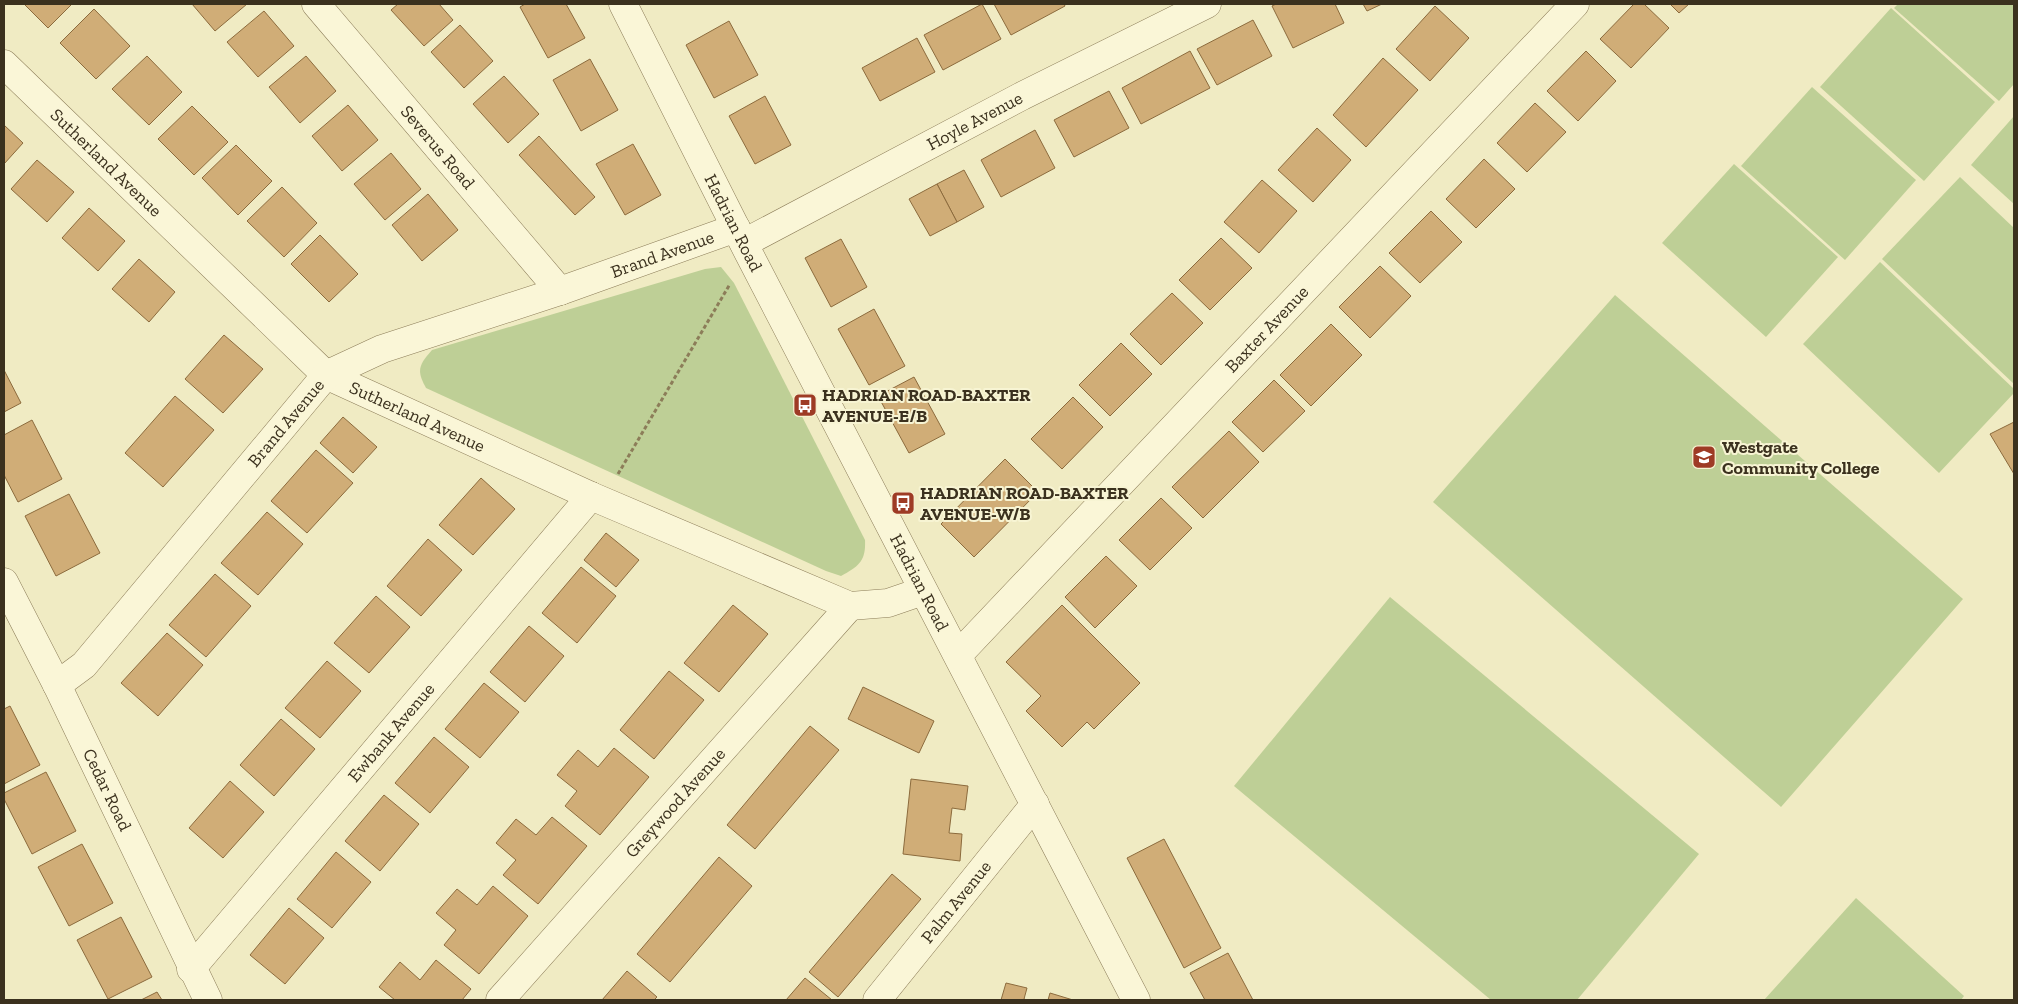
<svg xmlns="http://www.w3.org/2000/svg" width="2018" height="1004" viewBox="0 0 2018 1004" font-family="'Zilla Slab',serif">
<style>
.green{fill:#becf96}
.building{fill:#d0ad77;stroke:#8c6b3d}
.lines{fill:none;stroke-linecap:round;stroke-linejoin:round}
.minor-casing{stroke:#8c7d59;stroke-width:29}
.path{stroke:#8c7d59;stroke-width:3;stroke-dasharray:4 2.5;stroke-linecap:butt}
.minor{stroke:#faf6d7;stroke-width:28}
.labels{text-anchor:middle;dominant-baseline:central;stroke-width:4;stroke-linejoin:round;paint-order:stroke}
.street-label{font-size:18px;fill:#3b311e;stroke:#f7f4d3}
.poi-label{font-size:18px;font-weight:bold;fill:#3b311e;stroke:#f7f4d3;text-anchor:start}
</style>
<rect width="100%" height="100%" fill="#f0ebc3"/>
<g class="green">
<polygon points="1898,4 2014,4 2014,84 1999,101 1894,8"/>
<polygon points="1891,8 1995,102 1924,181 1820,87"/>
<polygon points="1812,87 1916,180 1845,260 1741,166"/>
<polygon points="2014,116 2014,204 1971,165"/>
<polygon points="1734,164 1838,257 1766,337 1662,243"/>
<polygon points="1960,177 2014,228 2014,384 1882,259"/>
<polygon points="1880,262 2014,389 2014,393 1939,473 1803,344"/>
<path d="M721,267L734,283L865,540C866,561 859,566 841,576L826,571L426,388C416,370 419,365 432,350L705,269Z"/>
<polygon points="1615,295 1963,599 1781,807 1433,502"/>
<polygon points="1390,597 1699,854 1577,1000 1491,1000 1234,786"/>
<polygon points="1856,898 1964,996 1961,1000 1764,1000"/>
</g>
<g class="building">
<polygon points="24,4 72,4 48,28"/>
<polygon points="192,4 247,4 215,31"/>
<polygon points="398,4 439,4 453,20 424,46 391,10"/>
<polygon points="525,4 566,4 585,38 548,58 520,7"/>
<polygon points="982,4 1001,39 943,70 924,35"/>
<polygon points="994,4 1064,4 1065,6 1011,35"/>
<polygon points="1276,4 1335,4 1344,23 1293,48 1272,6"/>
<polygon points="1363,4 1382,4 1367,11"/>
<polygon points="1634,4 1644,4 1669,28 1631,68 1600,39"/>
<polygon points="1670,4 1689,4 1679,13"/>
<polygon points="1435,6 1469,38 1430,81 1396,49"/>
<polygon points="94,9 130,46 96,79 60,43"/>
<polygon points="264,11 294,46 258,77 227,42"/>
<polygon points="1253,20 1272,56 1217,85 1197,49"/>
<polygon points="729,21 758,75 714,98 686,45"/>
<polygon points="460,25 493,61 464,88 431,52"/>
<polygon points="917,38 935,72 880,101 862,68"/>
<polygon points="1190,51 1210,88 1141,124 1122,88"/>
<polygon points="1586,51 1616,81 1578,121 1547,91"/>
<polygon points="147,56 182,92 149,125 112,89"/>
<polygon points="306,56 336,91 300,123 269,87"/>
<polygon points="1383,58 1418,90 1366,147 1333,115"/>
<polygon points="590,59 618,110 581,131 553,80"/>
<polygon points="504,76 539,114 508,143 473,104"/>
<polygon points="1109,91 1129,128 1074,157 1054,120"/>
<polygon points="765,96 791,145 755,164 729,116"/>
<polygon points="1535,103 1566,132 1527,172 1497,143"/>
<polygon points="348,105 378,140 342,171 312,136"/>
<polygon points="192,106 228,142 194,175 158,139"/>
<polygon points="4,125 23,143 4,164"/>
<polygon points="1317,128 1351,160 1313,202 1278,170"/>
<polygon points="1035,130 1055,168 1001,197 981,160"/>
<polygon points="539,136 595,197 575,215 519,155"/>
<polygon points="633,144 661,195 625,215 596,164"/>
<polygon points="236,145 272,181 238,215 202,178"/>
<polygon points="391,153 421,189 385,220 354,184"/>
<polygon points="1484,159 1515,189 1476,228 1446,199"/>
<polygon points="37,160 74,192 47,222 11,189"/>
<polygon points="964,170 984,207 957,222 937,184"/>
<polygon points="1262,180 1297,211 1259,253 1224,222"/>
<polygon points="937,184 957,222 930,236 909,199"/>
<polygon points="282,187 317,223 284,257 247,221"/>
<polygon points="428,194 458,230 422,261 392,225"/>
<polygon points="89,208 125,241 98,271 62,238"/>
<polygon points="1431,211 1462,242 1420,283 1389,253"/>
<polygon points="320,235 358,274 329,302 291,264"/>
<polygon points="1221,238 1252,268 1210,310 1179,280"/>
<polygon points="841,239 867,287 831,307 805,258"/>
<polygon points="139,259 175,292 149,322 112,289"/>
<polygon points="1380,266 1411,296 1370,338 1339,307"/>
<polygon points="1172,293 1203,323 1161,365 1130,334"/>
<polygon points="874,309 905,366 869,385 838,329"/>
<polygon points="1331,324 1362,355 1311,406 1280,375"/>
<polygon points="224,335 263,369 223,413 185,379"/>
<polygon points="1121,343 1152,374 1110,416 1079,385"/>
<polygon points="4,370 21,403 4,412"/>
<polygon points="914,377 945,434 909,453 878,396"/>
<polygon points="1274,380 1305,411 1263,452 1232,422"/>
<polygon points="175,396 214,430 163,487 125,453"/>
<polygon points="1073,397 1103,427 1062,469 1031,439"/>
<polygon points="343,417 377,447 353,473 320,443"/>
<polygon points="32,420 62,479 18,502 4,475 4,435"/>
<polygon points="2014,422 2014,474 1990,434"/>
<polygon points="1229,431 1259,462 1203,518 1172,487"/>
<polygon points="316,450 353,483 307,533 271,501"/>
<polygon points="1005,459 1038,492 974,557 941,524"/>
<polygon points="481,478 515,509 473,555 439,525"/>
<polygon points="69,494 100,553 56,576 25,516"/>
<polygon points="1161,498 1192,528 1150,570 1119,540"/>
<polygon points="267,512 303,544 258,595 221,563"/>
<polygon points="606,533 639,560 616,587 584,560"/>
<polygon points="428,539 462,570 421,616 387,586"/>
<polygon points="1106,556 1137,586 1095,628 1065,597"/>
<polygon points="581,567 616,596 577,643 542,613"/>
<polygon points="215,574 251,606 206,657 169,625"/>
<polygon points="376,596 410,627 369,673 334,643"/>
<polygon points="733,605 768,634 719,692 684,663"/>
<polygon points="1062,605 1140,683 1094,729 1087,722 1062,747 1026,711 1041,696 1006,662"/>
<polygon points="529,626 564,656 525,702 490,672"/>
<polygon points="167,633 203,665 158,716 121,683"/>
<polygon points="327,661 361,691 320,738 285,708"/>
<polygon points="669,671 704,700 654,759 620,730"/>
<polygon points="484,683 519,712 480,758 445,729"/>
<polygon points="863,687 934,721 919,753 848,719"/>
<polygon points="10,706 40,765 4,784 4,709"/>
<polygon points="281,719 315,749 274,796 240,765"/>
<polygon points="810,726 839,750 755,849 727,825"/>
<polygon points="434,737 469,767 430,813 395,783"/>
<polygon points="614,748 649,777 600,835 565,806 577,791 557,775 578,750 598,767"/>
<polygon points="46,772 76,831 32,854 4,799 4,793"/>
<polygon points="911,779 968,786 965,810 952,808 949,833 962,834 960,861 903,854"/>
<polygon points="230,781 264,812 223,858 189,828"/>
<polygon points="384,795 419,824 380,871 345,841"/>
<polygon points="552,817 587,846 538,904 503,875 516,860 496,843 516,819 536,835"/>
<polygon points="1164,839 1221,948 1184,968 1127,858"/>
<polygon points="82,844 113,903 69,926 38,867"/>
<polygon points="336,852 371,882 332,928 297,899"/>
<polygon points="719,857 752,886 670,982 637,954"/>
<polygon points="892,874 921,899 838,997 809,972"/>
<polygon points="493,886 528,916 479,974 444,945 456,930 436,913 457,889 477,905"/>
<polygon points="289,908 324,938 285,984 250,955"/>
<polygon points="121,917 152,977 108,999 77,940"/>
<polygon points="1228,953 1253,1000 1205,1000 1190,973"/>
<polygon points="436,960 471,989 462,1000 395,1000 379,987 400,962 420,980"/>
<polygon points="627,971 657,997 654,1000 602,1000"/>
<polygon points="805,978 832,1000 786,1000"/>
<polygon points="1006,983 1027,988 1024,999 1027,1000 1001,1000"/>
<polygon points="157,992 162,1000 141,1000"/>
<polygon points="1050,993 1073,1000 1048,1000"/>
</g>
<g class="lines">
<g class="minor-casing">
<g id="minor">
<path id="s1" d="M316,4L560,291"/>
<path id="s2" d="M623,4L748,252L1136,1000"/>
<path id="s3" d="M4,64L326,375L591,496L850,606L888,603L923,591"/>
<path id="s4" d="M744,243L1022,96L1207,4"/>
<path id="s5" d="M4,582L57,685L208,1000"/>
<path id="s6" d="M958,655L1575,4"/>
<path id="s7" d="M57,685L84,665L326,375L382,349L560,291L736,228"/>
<path id="s8" d="M191,969L591,496"/>
<path id="s9" d="M500,1000L850,606"/>
<path id="s10" d="M877,1000L1035,804"/>
</g>
</g>
<polyline class="path" points="618,474 730,284"/>
<use href="#minor" class="minor"/>
</g>
<defs>
<g id="bus-square" transform="scale(1.25)"><rect x="-9" y="-9" width="18" height="18" rx="4" fill="#9e3b25" stroke="#f7f4d3"/><path d="M-5-6H5V4H4V6H2V4H-2V6H-4V4H-5ZM-3.5-4V0h7V-4ZM-3.5 1.2v1.5H-2V1.2ZM2 1.2v1.5H3.5V1.2Z" fill="#fff"/></g>
<g id="school-square" transform="scale(1.25)"><rect x="-9" y="-9" width="18" height="18" rx="4" fill="#9e3b25" stroke="#f7f4d3"/><path d="M0-5L7-2L0 1L-7-2ZM-4 1L0 2.5L4 1V4Q0 6-4 4Z" fill="#fff"/></g>
</defs>
<g fill-rule="evenodd">
<use href="#bus-square" x="805" y="405"/>
<use href="#school-square" x="1704" y="457"/>
<use href="#bus-square" x="903" y="503"/>
</g>
<g class="labels">
<g class="street-label">
<text stroke="none"><textPath href="#s4" startOffset="261">Hoyle Avenue</textPath></text>
<text stroke="none"><textPath href="#s1" startOffset="188">Severus Road</textPath></text>
<text stroke="none"><textPath href="#s3" startOffset="142">Sutherland Avenue</textPath></text>
<text stroke="none"><textPath href="#s2" startOffset="245">Hadrian Road</textPath></text>
<text stroke="none"><textPath href="#s7" startOffset="769">Brand Avenue</textPath></text>
<text stroke="none"><textPath href="#s6" startOffset="449">Baxter Avenue</textPath></text>
<text stroke="none"><textPath href="#s3" startOffset="548">Sutherland Avenue</textPath></text>
<text stroke="none"><textPath href="#s7" startOffset="349">Brand Avenue</textPath></text>
<text stroke="none"><textPath href="#s2" startOffset="650">Hadrian Road</textPath></text>
<text stroke="none"><textPath href="#s8" startOffset="310">Ewbank Avenue</textPath></text>
<text stroke="none"><textPath href="#s5" startOffset="232">Cedar Road</textPath></text>
<text stroke="none"><textPath href="#s9" startOffset="264">Greywood Avenue</textPath></text>
<text stroke="none"><textPath href="#s10" startOffset="126">Palm Avenue</textPath></text>
</g>
<g class="poi-label">
<text x="822" y="395">HADRIAN ROAD-BAXTER<tspan x="822" dy="21">AVENUE-E/B</tspan></text>
<text x="1722" y="447">Westgate<tspan x="1722" dy="21">Community College</tspan></text>
<text x="920" y="493">HADRIAN ROAD-BAXTER<tspan x="920" dy="21">AVENUE-W/B</tspan></text>
</g>
</g>
<rect width="2018" height="1004" fill="none" stroke="#3b311e" stroke-width="10"/>
</svg>
